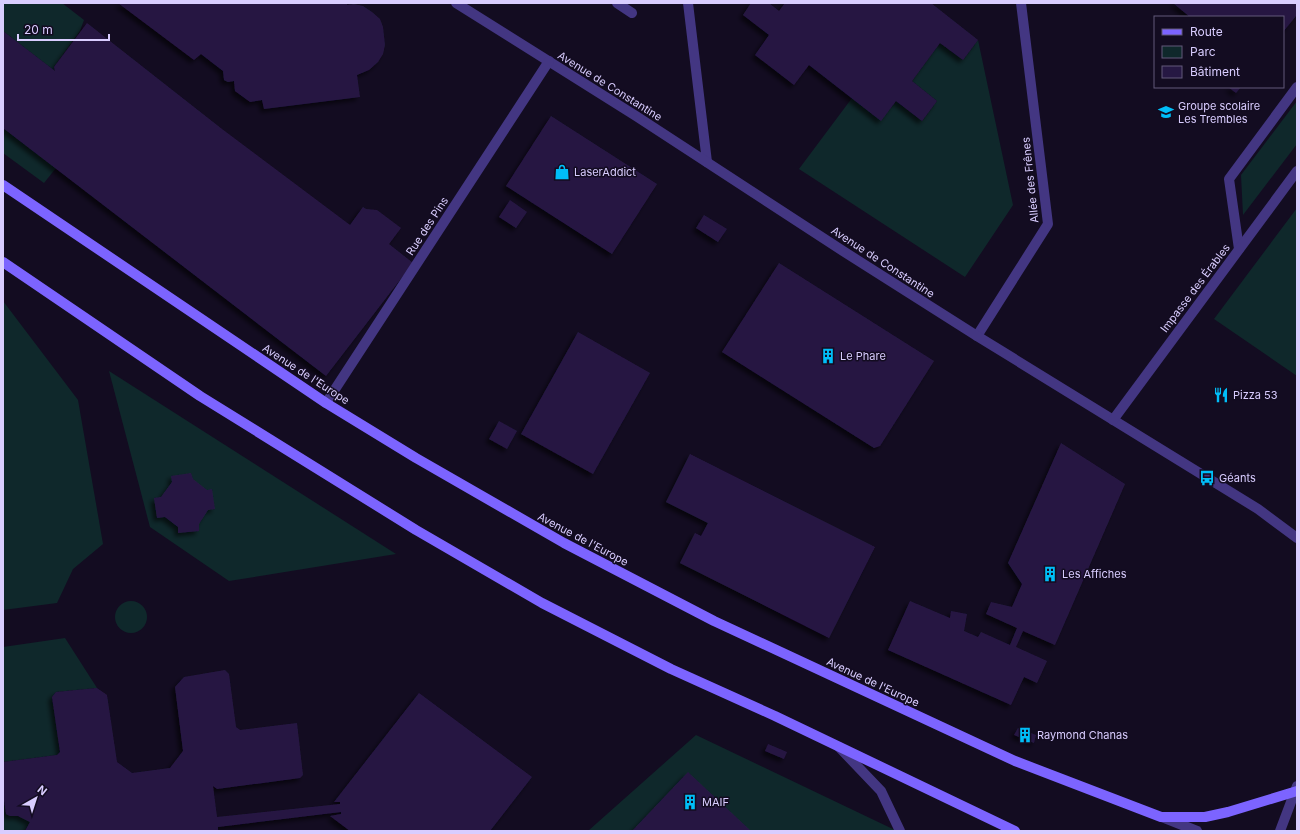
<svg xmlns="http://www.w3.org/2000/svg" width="1300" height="834" viewBox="0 0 1300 834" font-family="Inter,sans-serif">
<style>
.green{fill:#0f282b}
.building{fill:#261843;filter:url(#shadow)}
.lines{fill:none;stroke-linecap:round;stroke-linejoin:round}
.service{stroke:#433682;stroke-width:10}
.pedestrian{stroke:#433682;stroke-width:10}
.minor{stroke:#433682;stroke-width:10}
.secondary{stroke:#7c64ff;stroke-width:10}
.labels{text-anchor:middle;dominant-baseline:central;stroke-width:3;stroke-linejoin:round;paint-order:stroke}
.street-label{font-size:11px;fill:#d9cdff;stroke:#130c21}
.poi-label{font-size:11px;fill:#d9cdff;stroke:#130c21;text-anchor:start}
</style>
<defs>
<filter id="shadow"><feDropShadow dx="-3.5" dy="3.5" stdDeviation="2" flood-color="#0009"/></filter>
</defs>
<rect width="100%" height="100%" fill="#130c21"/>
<g class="green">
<polygon points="3,3 62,3 84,20 80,31 54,67 55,71 3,31"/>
<polygon points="978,40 1013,205 965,277 799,169 852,98 881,120 896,101 922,121 937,101 912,81 940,43 963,60"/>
<polygon points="1297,101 1297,144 1243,215 1241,175"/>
<polygon points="3,128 56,168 44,183 3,153"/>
<polygon points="1297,208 1297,376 1214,319"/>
<polygon points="3,301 78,400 103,544 73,569 57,603 3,610"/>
<polygon points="109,371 396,554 229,581 150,527"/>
<circle cx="131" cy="617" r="16"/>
<polygon points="65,638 97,688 56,692 52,697 60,752 57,755 3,762 3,647"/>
<polygon points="696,735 897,831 588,831"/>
<polygon points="3,793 6,814 10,816 18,816 30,822 25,831 3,831"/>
</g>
<g class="building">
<polygon points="118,3 347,3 347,5 354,4 363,6 372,12 380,19 383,27 385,45 383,54 378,62 369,70 357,75 360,97 264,109 262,100 250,102 235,91 234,81 228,82 224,80 223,71 201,54 194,60"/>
<polygon points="751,3 769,3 779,11 785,3 931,3 978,40 963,60 940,43 912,81 937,101 922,121 896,101 881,121 809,65 794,85 755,55 769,35 743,15"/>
<polygon points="1173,3 1297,3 1297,17 1296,16 1283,32 1283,17 1190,17"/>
<polygon points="87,23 222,129 350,225 363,207 366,209 377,210 401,228 389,244 413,263 326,376 3,128 3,31 55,71 54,67"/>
<polygon points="1228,87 1241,87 1236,93"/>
<polygon points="551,116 657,184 612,254 506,186"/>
<polygon points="510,200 527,212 516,228 499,217"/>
<polygon points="704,215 727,229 718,242 696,228"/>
<polygon points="779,263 934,361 880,446 874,448 722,352"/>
<polygon points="578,332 650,373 593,474 521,434"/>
<polygon points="499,421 517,431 507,449 489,439"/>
<polygon points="1061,443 1125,484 1055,645 1023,631 1016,647 1047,661 1037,683 1024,677 1011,705 888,650 910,601 950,618 951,611 967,614 964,631 978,637 981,632 1010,645 1017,628 986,614 991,602 1012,607 1022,584 1008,563"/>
<polygon points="690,454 875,547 829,638 680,563 695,533 701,536 708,523 666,502"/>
<polygon points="191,473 193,479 207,490 212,489 215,509 208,510 199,524 199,531 178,533 178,527 165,517 157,518 154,498 161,497 172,482 171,476"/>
<polygon points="225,670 229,674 236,727 240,730 297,723 303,775 300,778 217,789 213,786 217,817 340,804 340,802 334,802 419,693 532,777 490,831 350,831 330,816 341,814 341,812 218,827 218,831 25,831 30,822 18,816 10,816 6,814 3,793 3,762 57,755 60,752 52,697 56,692 97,688 107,695 117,762 132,773 170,768 183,751 175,687 184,677"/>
<polygon points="1018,728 1036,735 1034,743 1014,735"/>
<polygon points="768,744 787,752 784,759 765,751"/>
<polygon points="688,772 751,831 632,831"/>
</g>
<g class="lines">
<g class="service">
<polyline points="617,3 632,13"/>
<polyline points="688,3 707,162"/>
<polyline points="977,336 1048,224 1021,3"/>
</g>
<polyline class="pedestrian" points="1239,249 1229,179 1297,87"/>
<g class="minor">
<polyline points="456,3 636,116 843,251 977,336 1258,509 1297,538"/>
<polyline points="326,403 549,61"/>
<polyline points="1113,420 1297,171"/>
<polyline points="839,747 881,791 900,831"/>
<polyline points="1162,817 1197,831"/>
<polyline points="1280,831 1297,786"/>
</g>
<g class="secondary">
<polyline points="3,185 326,403 416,458 564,543 714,621 1015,761 1161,817 1205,817 1228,812 1297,791"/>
<polyline points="3,262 200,396 416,530 542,603 671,669 775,716 1015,831"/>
</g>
</g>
<defs>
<g id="school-bare" transform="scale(1.2)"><path d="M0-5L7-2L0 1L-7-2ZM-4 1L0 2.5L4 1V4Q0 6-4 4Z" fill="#00bef8" stroke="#130c21" stroke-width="2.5" paint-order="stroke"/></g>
<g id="shop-bare" transform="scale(1.2)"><path d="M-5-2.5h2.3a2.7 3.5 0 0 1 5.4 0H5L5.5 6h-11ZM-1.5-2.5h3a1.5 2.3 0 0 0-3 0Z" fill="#00bef8" stroke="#130c21" stroke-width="2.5" paint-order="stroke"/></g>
<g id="building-bare" transform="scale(1.2)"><path d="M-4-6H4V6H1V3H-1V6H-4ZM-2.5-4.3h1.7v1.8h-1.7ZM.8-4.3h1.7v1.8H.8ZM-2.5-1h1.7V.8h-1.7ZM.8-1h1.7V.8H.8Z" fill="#00bef8" stroke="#130c21" stroke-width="2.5" paint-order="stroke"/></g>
<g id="restaurant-bare" transform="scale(1.2)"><path d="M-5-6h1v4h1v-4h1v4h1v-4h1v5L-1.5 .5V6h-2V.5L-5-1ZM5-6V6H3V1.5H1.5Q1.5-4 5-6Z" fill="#00bef8" stroke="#130c21" stroke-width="2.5" paint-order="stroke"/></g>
<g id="bus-bare" transform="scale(1.2)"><path d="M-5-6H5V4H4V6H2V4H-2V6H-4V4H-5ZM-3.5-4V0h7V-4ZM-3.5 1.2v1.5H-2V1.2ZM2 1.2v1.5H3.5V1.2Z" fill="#00bef8" stroke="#130c21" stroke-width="2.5" paint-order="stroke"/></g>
</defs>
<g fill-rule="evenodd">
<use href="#school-bare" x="1166" y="112"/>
<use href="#shop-bare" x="562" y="172"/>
<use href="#building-bare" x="828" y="356"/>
<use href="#restaurant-bare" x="1221" y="395"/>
<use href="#bus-bare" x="1207" y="478"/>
<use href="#building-bare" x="1050" y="574"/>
<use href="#building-bare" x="1025" y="735"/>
<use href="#building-bare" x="690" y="802"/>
</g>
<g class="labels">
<g class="street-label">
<text transform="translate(610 86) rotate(32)">Avenue de Constantine</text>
<text transform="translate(1030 180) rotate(-96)">Allée des Frênes</text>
<text transform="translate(427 226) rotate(-57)">Rue des Pins</text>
<text transform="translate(883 262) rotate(33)">Avenue de Constantine</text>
<text transform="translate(1195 288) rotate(-53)">Impasse des Érables</text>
<text transform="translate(306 374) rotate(33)">Avenue de l'Europe</text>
<text transform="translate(583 539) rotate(28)">Avenue de l'Europe</text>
<text transform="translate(873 682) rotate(25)">Avenue de l'Europe</text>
</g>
<g class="poi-label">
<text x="1178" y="106">Groupe scolaire<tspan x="1178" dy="13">Les Trembles</tspan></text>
<text x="574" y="172">LaserAddict</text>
<text x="840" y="356">Le Phare</text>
<text x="1233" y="395">Pizza 53</text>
<text x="1219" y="478">Géants</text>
<text x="1062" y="574">Les Affiches</text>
<text x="1037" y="735">Raymond Chanas</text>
<text x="702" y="802">MAIF</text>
</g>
</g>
<rect width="1300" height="834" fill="none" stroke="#d9cdff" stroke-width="8"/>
<rect x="1154" y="16" width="130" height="72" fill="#130c21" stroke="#62597a"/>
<rect x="1162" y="29" width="20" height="6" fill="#7c64ff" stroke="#62597a"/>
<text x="1190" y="36" font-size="12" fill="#d9cdff">Route</text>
<rect x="1162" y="46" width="20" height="12" fill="#0f282b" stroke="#62597a"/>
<text x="1190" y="56" font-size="12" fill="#d9cdff">Parc</text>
<rect x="1162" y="66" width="20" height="12" fill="#261843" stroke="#62597a"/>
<text x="1190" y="76" font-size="12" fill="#d9cdff">Bâtiment</text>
<g transform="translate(36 798) rotate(39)" stroke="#130c21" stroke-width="3" paint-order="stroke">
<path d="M0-3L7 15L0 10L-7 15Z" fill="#d9cdff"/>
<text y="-6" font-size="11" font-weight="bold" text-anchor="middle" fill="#d9cdff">N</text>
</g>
<path d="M18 34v6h91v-6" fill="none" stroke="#d9cdff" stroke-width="2"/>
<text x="24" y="34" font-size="12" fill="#d9cdff" stroke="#130c21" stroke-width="3" paint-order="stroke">20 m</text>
</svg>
